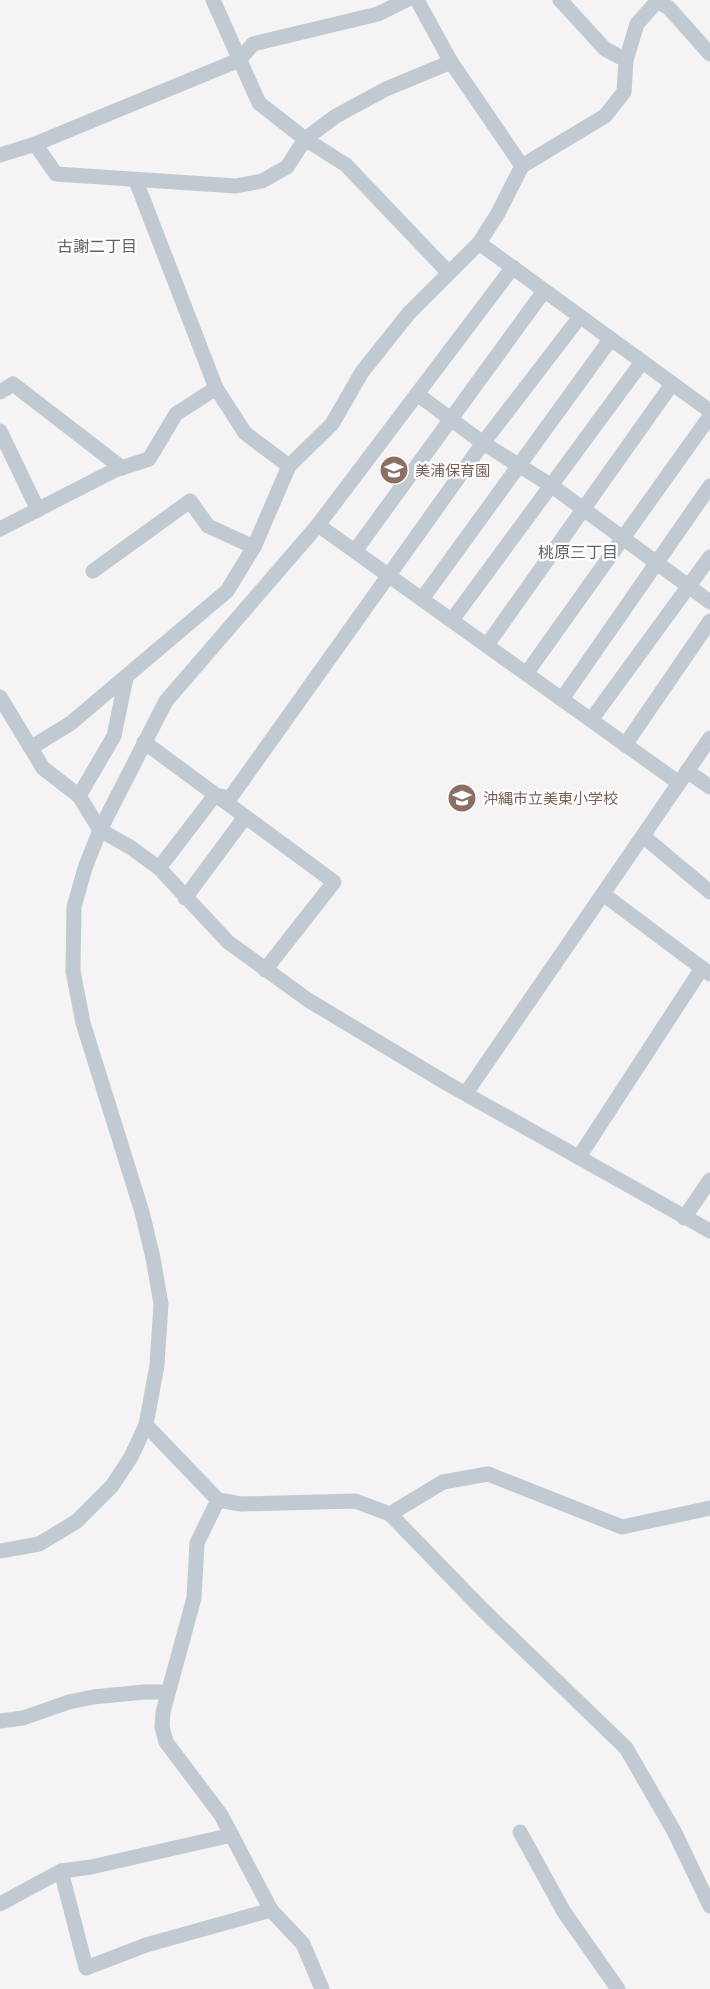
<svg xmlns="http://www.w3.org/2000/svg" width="710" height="1989" viewBox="0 0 710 1989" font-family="'Titillium Web','Noto Sans JP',sans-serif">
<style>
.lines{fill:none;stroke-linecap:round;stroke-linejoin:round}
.minor{stroke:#c1cad2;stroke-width:15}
.labels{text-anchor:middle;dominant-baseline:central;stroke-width:4.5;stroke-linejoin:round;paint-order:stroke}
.education-label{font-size:15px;fill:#785e54;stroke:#fff;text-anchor:start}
.neighbourhood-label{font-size:16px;fill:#5f6368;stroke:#fff}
</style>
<rect width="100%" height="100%" fill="#f5f3f3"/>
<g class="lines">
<g class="minor">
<polyline points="213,0 259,103 305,139 346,165 448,272"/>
<polyline points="417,0 451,62 522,166"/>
<polyline points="560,0 605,49 626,60"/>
<polyline points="656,0 669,8 710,54"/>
<polyline points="35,144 56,174 236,186 262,181 287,167 305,139 336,116 386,89 451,62"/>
<polyline points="0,155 35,144 239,60 253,44 378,14 406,0"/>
<polyline points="136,181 216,388 245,433 289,466"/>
<polyline points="479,243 710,411"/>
<polyline points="0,392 13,384 122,468"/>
<polyline points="417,394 483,443 552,486 710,602"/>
<polyline points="0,431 38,510"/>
<polyline points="318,525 679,783"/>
<polyline points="0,529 115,470 149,459 176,414 216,388"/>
<polyline points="355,551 544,291"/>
<polyline points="93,571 190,501 208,526 254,547"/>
<polyline points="422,599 610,340"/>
<polyline points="452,620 642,362"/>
<polyline points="487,645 672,384"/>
<polyline points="526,674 710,416"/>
<polyline points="0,697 43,768 79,796 100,830 130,847 159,868 228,942 308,1000 448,1084 710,1231"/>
<polyline points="562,699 710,486"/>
<polyline points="591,720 710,557"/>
<polyline points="144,742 334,882 265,970"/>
<polyline points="625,745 710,621"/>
<polyline points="32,747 71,723 227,591 254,547 289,466 332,424 362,372 409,313 479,243 497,215 522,166 605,116 624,92 626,60 637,24 658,0"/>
<polyline points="687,771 710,787"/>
<polyline points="79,796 114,736 126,678"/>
<polyline points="643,836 710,892"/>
<polyline points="159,868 215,795 230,798 483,443 579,318"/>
<polyline points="603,894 710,974"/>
<polyline points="185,898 245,817"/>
<polyline points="466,1093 710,738"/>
<polyline points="579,1157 702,968"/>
<polyline points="684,1218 710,1180"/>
<polyline points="146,1425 218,1500 241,1504 355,1501 390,1514 483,1610 626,1748 674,1831 710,1906"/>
<polyline points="218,1500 197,1543 194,1598 163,1712 162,1727 166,1742 221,1815 271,1910 303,1944 322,1989"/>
<polyline points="390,1514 443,1482 488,1474 622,1527 710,1508"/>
<polyline points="0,1551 39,1544 77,1521 112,1486 131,1457 146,1425 157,1365 161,1304 153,1258 142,1212 83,1023 73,971 74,907 85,868 100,830 166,701 318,525 513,267"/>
<polyline points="0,1721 23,1718 69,1702 93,1697 144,1692 168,1692"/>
<polyline points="520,1832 564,1912 618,1989"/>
<polyline points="61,1871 86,1968 146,1945 271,1910"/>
<polyline points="0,1904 61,1871 91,1867 232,1835"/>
</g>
</g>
<defs>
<g id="school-disc" transform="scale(1.5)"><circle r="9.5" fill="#8d6e63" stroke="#fff"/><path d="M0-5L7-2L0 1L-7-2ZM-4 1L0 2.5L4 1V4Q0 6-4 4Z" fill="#fff"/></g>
</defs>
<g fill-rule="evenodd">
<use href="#school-disc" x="394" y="470"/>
<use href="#school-disc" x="462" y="798"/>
</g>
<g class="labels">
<g class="education-label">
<text x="415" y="470">美浦保育園</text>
<text x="483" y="798">沖縄市立美東小学校</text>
</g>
<g class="neighbourhood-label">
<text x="97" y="246">古謝二丁目</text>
<text x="578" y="552">桃原三丁目</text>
</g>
</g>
</svg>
